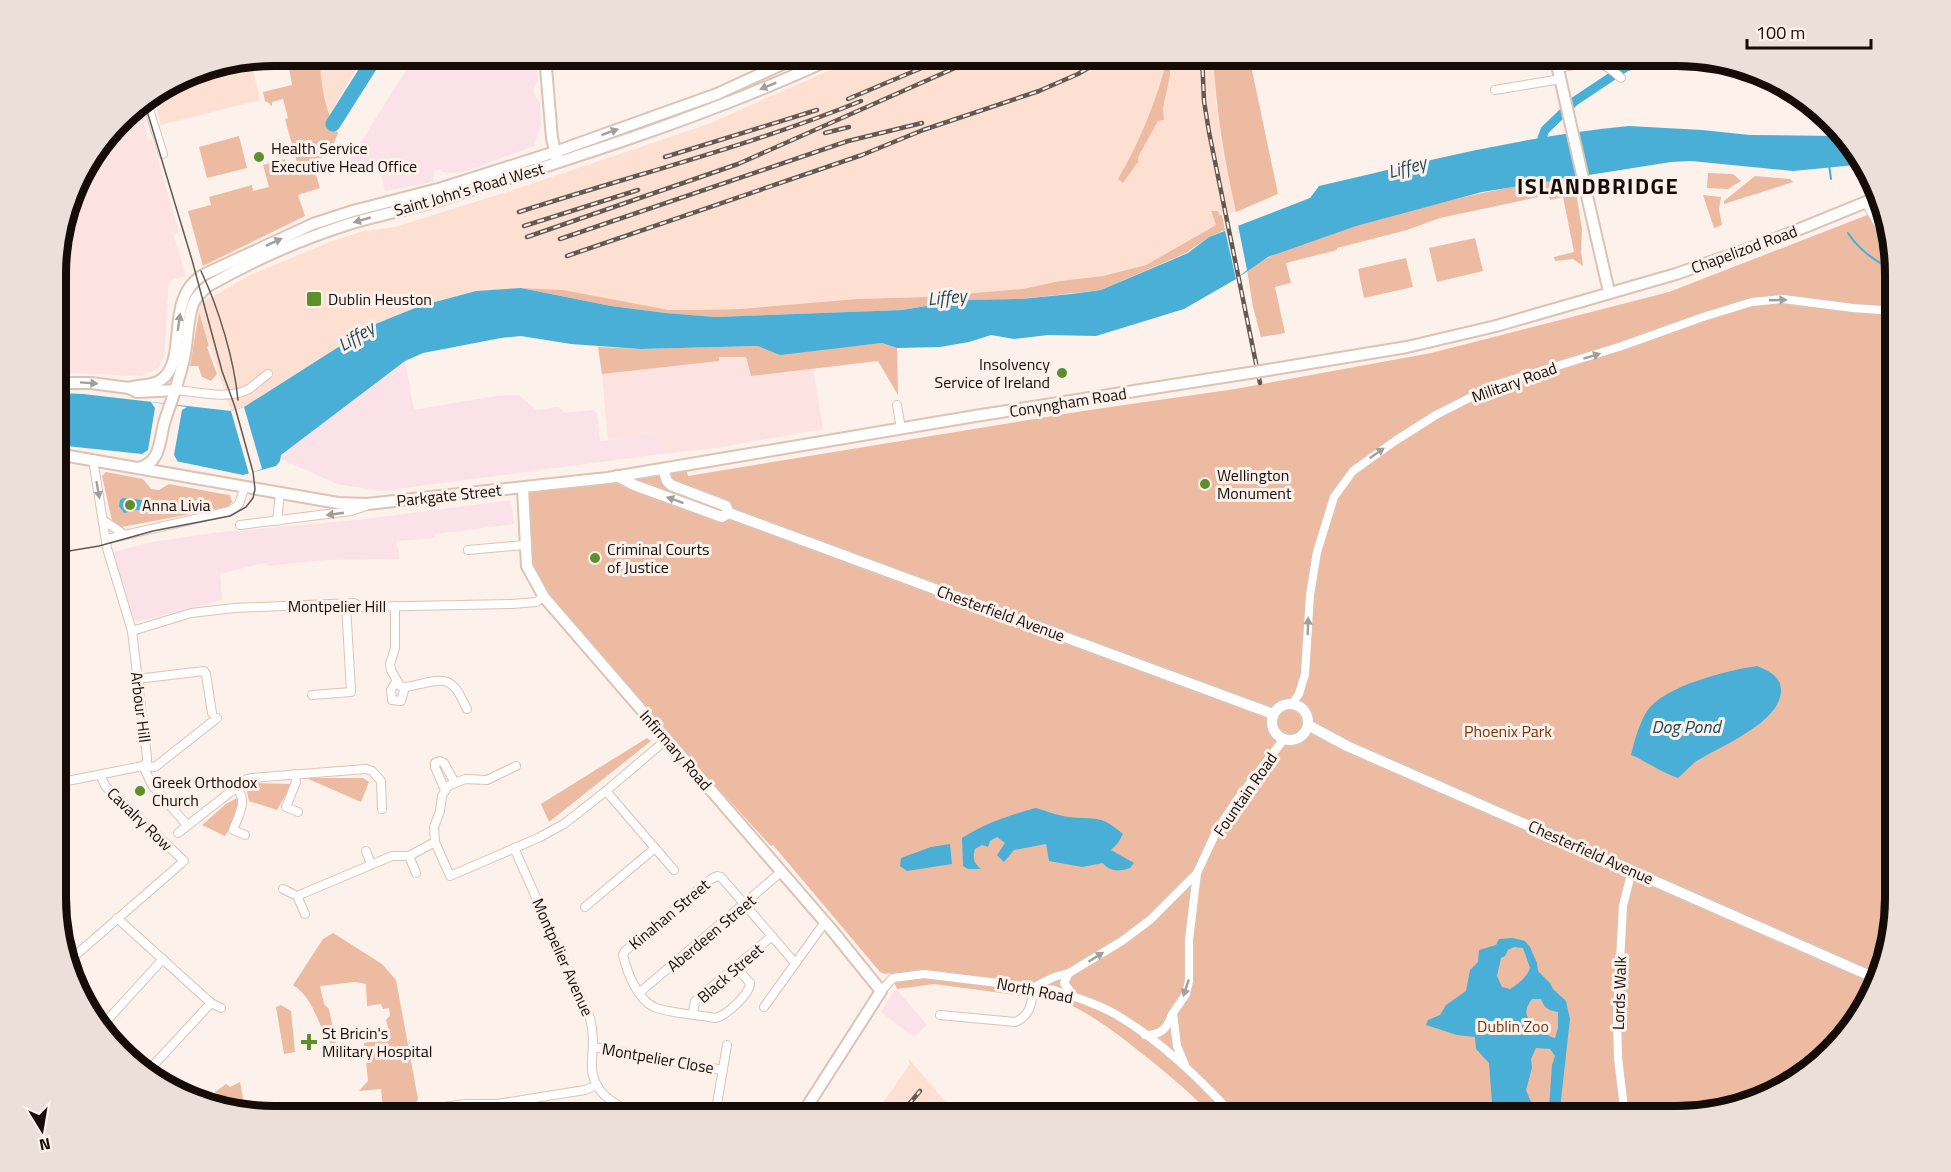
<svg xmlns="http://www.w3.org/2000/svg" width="1951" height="1172" viewBox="0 0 1951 1172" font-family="'Titillium Web',sans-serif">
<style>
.commercial{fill:#fbe2e9}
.industrial{fill:#fde2e2}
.built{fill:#fee0d2}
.green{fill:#edbba2}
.water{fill:#4aafd6;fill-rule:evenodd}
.pier{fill:#fcf1eb}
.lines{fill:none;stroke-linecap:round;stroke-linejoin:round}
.stream{stroke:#4aafd6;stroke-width:2}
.canal{stroke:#4aafd6;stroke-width:9}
.river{stroke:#4aafd6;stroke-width:15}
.street-casing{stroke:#dec2b4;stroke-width:10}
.secondary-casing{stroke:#dec2b4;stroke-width:14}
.street{stroke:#fff;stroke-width:8}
.secondary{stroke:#fff;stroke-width:10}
.tram{stroke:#625953;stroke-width:1.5}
.rail-casing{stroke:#625953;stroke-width:4.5}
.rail{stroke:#fcf1eb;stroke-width:2;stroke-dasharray:7;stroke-linecap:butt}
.secondary-bridge-casing{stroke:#dec2b4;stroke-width:14;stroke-linecap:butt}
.secondary-bridge{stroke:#fff;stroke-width:10}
.oneway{fill:#a19e9c}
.poi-dot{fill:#5b902a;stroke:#fcf1eb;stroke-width:2}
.labels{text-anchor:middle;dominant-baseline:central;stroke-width:6;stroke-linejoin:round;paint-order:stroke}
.poi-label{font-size:16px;fill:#150c07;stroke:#fcf1eb;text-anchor:start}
.street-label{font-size:16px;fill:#150c07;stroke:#fcf1eb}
.park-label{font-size:16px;fill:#7b3506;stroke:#fcf1eb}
.water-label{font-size:18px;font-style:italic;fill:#1f4a5b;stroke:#fcf1eb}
.district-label{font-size:22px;font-weight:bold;letter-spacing:1.5px;fill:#150c07;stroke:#fcf1eb}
.rim{fill:none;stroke:#150c07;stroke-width:8}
</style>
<rect width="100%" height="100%" fill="#fcf1eb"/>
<g class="commercial">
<polygon points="415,56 536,56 538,81 534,87 534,94 540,103 541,125 534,146 460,173 443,172 441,169 434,171 433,182 385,191 378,162 351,167 349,161"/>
<polygon points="405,361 414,410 496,396 519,395 536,410 558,407 565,413 594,410 597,413 600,441 637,437 637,433 654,432 662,454 382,491 337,484 281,459 281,455"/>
<polygon points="511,500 514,524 435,534 434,538 396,541 400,559 326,560 267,566 266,563 264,563 220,574 222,600 139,621 135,621 113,552 152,542 213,533 366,519"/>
<polygon points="897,990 927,1025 914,1037 881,1012 893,992"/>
</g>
<g class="industrial">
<polygon points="141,103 146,121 144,124 148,140 152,140 179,232 173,234 186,276 169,281 164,357 159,366 155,370 139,376 57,372 57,246 78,177 130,110"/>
<polygon points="719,357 746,357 750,375 813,368 823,429 717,448 662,454 654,432 637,433 637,437 608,440 602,374 719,361"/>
</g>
<g class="built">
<polygon points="274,56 313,56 253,70 260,100 161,125 157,109 159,108 155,94 191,72"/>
<polygon points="316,56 363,56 328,117 323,96 319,57"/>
<polygon points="861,56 1213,56 1216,103 1223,155 1236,212 1219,215 1211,212 1216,225 1146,265 1103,276 1060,281 1022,289 928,297 857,299 740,309 697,310 669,310 645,307 563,290 521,288 476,291 420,306 373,325 244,407 231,411 199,312 201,303 248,276 332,241 364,231 395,227 510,191 711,123"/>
<polygon points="908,1058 948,1105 940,1116 880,1116 873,1105 882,1104 910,1064"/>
</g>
<g class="green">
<path d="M313,56L319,57C322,86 323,107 338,133L329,155L299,165L296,159L285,119L288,118L283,99L272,102V106H271L269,103L265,101L263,92L292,85L288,62Z"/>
<path d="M1168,56H1170V75L1163,108L1164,120L1158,121L1138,157V164L1137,163L1123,183L1118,179C1141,140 1157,99 1168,56Z"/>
<path d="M1213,56H1249L1278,194L1236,212C1224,160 1216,109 1213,56Z"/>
<polygon points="239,136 247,168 207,178 199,147"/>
<polygon points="285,159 290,175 314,168 320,188 298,195 305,216 203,266 188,211 211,205 209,197 252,185 253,191 269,187 263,165"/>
<polygon points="1708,173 1733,174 1741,181 1728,189 1707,188"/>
<polygon points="1755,176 1790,179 1793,182 1724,204 1724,201"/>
<path d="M1576,177L1579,188L1576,192L1582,229L1581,252L1583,266L1573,259L1555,261L1554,257L1574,252L1563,197L1550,200L1548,195L1440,218L1407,230L1337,248V250L1286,263L1291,283L1275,287L1285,333L1261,337L1253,307L1247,270C1285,245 1331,233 1375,220C1444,201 1504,186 1576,177Z"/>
<polygon points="1703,195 1721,197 1719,209 1722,225 1714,228"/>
<path d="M1880,210L1895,259V912L1866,1008L1787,1087L1691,1116H1211C1194,1095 1174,1080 1154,1063C1125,1040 1096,1016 1062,1001L934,984L897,989L890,973L885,974L880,972L773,845L771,846L670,736L553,599L537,576L526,552L523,488L685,465L688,476L1083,411L1235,389L1431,353L1669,292Z"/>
<polygon points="1211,211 1218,211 1219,215 1222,215 1225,230 1209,237 1186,253 1101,290 1021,299 963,300 902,310 715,317 666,313 611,306 521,288 563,290 669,310 697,310 740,309 857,299 928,297 1022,289 1060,281 1103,276 1146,265 1216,225"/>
<polygon points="1475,238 1483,271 1437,282 1429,248"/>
<polygon points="1406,258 1413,287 1364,298 1358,269"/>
<polygon points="199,312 209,346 207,347 217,374 211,381 202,377 198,366 190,366"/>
<polygon points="882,343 897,348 898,395 878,361 751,376 746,357 719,357 719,361 602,374 598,347 640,349 758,346 779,354"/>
<polygon points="106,472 143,479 151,489 159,490 169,484 223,494 230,495 232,502 227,507 122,527 112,521 102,476"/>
<polygon points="647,738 651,741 549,822 541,804"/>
<polygon points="306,778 363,778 369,782 361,802"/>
<polygon points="256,783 292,784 277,810 249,801 247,792"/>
<polygon points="237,798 239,804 234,821 225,836 202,825 226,804"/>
<path d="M333,933L382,964L396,980L418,1099L415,1105L383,1108L381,1089L359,1091L368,1081L364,1043L391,1039L386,1020L390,1016L389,1008L383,1009L381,1004L367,1006L366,984L355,982L320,986L324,1004L329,1009L336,1043H330C317,1024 314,998 293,985L323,939Z"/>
<polygon points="281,1005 291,1011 295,1052 284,1054 276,1007"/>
<polygon points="240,1082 245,1109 232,1105 215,1092 226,1084 230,1087"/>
</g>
<g class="water">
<path d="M1629,126L1702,130L1750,135L1838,136L1866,164L1793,171L1691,161L1671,162L1482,192L1356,226L1268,257L1236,279L1184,309L1096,336L1048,335L1014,339L991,335L969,342L940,347L897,348L882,343L780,355L758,346L640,349L571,344L521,336L501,338L423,353L405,361L281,455L280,461L276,466L243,475L142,454L57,445V393L83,394L231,411L244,407L373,325L420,306L476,291L521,288L611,306L666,313L715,317L902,310L963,300L1021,299L1071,294L1101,290L1188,253L1209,237L1310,198L1319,186C1421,162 1524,136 1629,126Z"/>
<polygon points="123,498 159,502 162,504 162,507 158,511 137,510 124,513 119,506 120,500"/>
<path d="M1757,666C1769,671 1781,676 1781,691C1780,723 1720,746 1695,762C1689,767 1684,773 1678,778C1660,772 1648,762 1631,755C1634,742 1639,724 1647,711C1664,686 1728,670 1757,666Z"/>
<path d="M1036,808C1047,811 1058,816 1069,817C1096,820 1100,814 1123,834L1118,843L1111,850L1134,863L1130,868C1121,871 1110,873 1103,863L1082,867L1049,861L1046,844L1014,850L1004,862L997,855L1005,843L997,837L990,841L988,847L982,845L975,849C972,858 974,863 981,869H968L963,866L962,838C985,823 1010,815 1036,808Z"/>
<polygon points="950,844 952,864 907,871 900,866 901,858 931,847"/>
<path d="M1513,938L1525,941L1530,947L1537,963L1538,971L1550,983L1553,989L1566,1001L1570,1019L1560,1109L1566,1116H1493L1489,1063L1476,1049L1475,1037L1457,1035L1426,1025L1428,1020L1440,1015L1446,1005L1466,991L1470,970L1478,962L1479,950L1496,945L1499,939ZM1514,947L1523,948L1530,968C1527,977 1518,984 1510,989L1502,987L1497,976L1501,958L1505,956L1508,950ZM1532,999H1541C1545,1009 1548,1010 1558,1012V1028L1555,1038C1547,1036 1544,1032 1538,1027C1526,1019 1522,1012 1532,999ZM1536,1048L1550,1049L1555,1056L1552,1065L1549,1108L1543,1110L1531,1102L1526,1090L1532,1068L1531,1059Z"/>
</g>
<g class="pier">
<polygon points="1238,225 1247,270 1236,279 1225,230"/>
<polygon points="151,402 187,407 182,410 174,455 178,462 142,454 148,450 155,408"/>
<polygon points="244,407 262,469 249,474 231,411"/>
</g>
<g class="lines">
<g class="stream">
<polyline points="1829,164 1831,179"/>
<path d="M1848,233C1859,250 1876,262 1895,271"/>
</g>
<polyline class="canal" points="1543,150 1542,138 1545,130 1575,101 1626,67 1660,56"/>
<polyline class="river" points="333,124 376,56"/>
<g class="street-casing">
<g id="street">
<path d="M1559,68C1588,63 1598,55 1621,78"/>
<polyline points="1495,90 1561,79"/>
<polyline points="146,100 163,154"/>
<polyline points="1866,203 1891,246"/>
<path d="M177,390C198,392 229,400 249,389C255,385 262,378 268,374"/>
<polyline points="897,405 901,429"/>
<polyline points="93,459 107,548 132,631 147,757 147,762 143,766"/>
<polyline points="103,520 125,535"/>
<polyline points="277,521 280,493"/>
<polyline points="240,525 351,511 366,506"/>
<polyline points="107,539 230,511 239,504 245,486"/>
<polyline points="468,550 525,545"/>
<path d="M395,606V648L390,664L391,670L400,686L405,687C418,686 441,675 452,685C459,690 463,702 467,709"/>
<polyline points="132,631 191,613 234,608 354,603 361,607 512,604 536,602 544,597"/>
<polyline points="137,679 204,671 206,674 212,713"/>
<polyline points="396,682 391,690 392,700 401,701 405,687"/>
<polyline points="312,695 351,692 346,604"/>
<polyline points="1292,704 1299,694 1305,674 1310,595 1317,552 1334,497 1353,471 1395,441 1436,415 1495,385 1622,346 1703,317 1752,302 1783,299 1853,308 1895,311"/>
<polyline points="143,766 152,785 187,825"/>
<polyline points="295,774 296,782 286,807 298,812"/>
<polyline points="57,783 143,766 155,767 217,718"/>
<path d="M236,788C249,800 238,816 233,830L245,835"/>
<polyline points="445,790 435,767 435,763 440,761 444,763 455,783"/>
<polyline points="606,791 674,870"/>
<polyline points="178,833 247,779 252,778 366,769 372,771 381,781 382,809"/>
<polyline points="435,842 434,827 440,811 442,796 448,786 465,779 487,780 516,766"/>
<path d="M514,848L590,1018C594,1033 593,1046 592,1060C589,1093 616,1106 641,1116"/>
<polyline points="366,851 371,864"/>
<polyline points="409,856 416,873"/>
<polyline points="283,889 297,896 392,856 409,856 435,842 450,876 538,838 564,824 606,791 667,739"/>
<polyline points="297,896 305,914"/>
<polyline points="585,907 655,848"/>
<polyline points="117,918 211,1003 148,1071"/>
<polyline points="70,960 184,861 106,787 100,775"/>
<path d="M736,967L750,983C750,994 726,1016 715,1018C699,1015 668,1013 654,1007C637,999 627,972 623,955L625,951L711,879L717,876L721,877L795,963"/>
<polyline points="1034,987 1054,977 1069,973"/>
<path d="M881,991L893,978L924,974L1054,990C1075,997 1096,1003 1115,1014C1160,1040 1199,1078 1234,1116"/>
<polyline points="639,993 781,872"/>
<polyline points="1073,995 1064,983 1069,973 1122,941 1150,920 1197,873 1217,830 1237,800 1284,739"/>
<polyline points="211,1003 221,1008"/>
<polyline points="764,1007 825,922"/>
<polyline points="693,1013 695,1001 772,936"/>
<path d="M940,1015L1015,1022C1030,1016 1032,1004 1033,988"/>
<polyline points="101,1027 163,959"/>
<path d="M1145,1035C1161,1035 1167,1029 1172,1014"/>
<polyline points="593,1047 723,1070"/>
<polyline points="1185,1065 1177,1046 1173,1013 1186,994 1189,981 1189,940 1197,873"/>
<polyline points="181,1091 182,1092"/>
<polyline points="380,1116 466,1104 497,1104 585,1090 597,1085"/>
<polyline points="715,1116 727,1045"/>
<polyline points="1625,1116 1618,1058 1617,1016 1623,906 1632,870"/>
</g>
</g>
<g class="secondary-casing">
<g id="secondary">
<polyline points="545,56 552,138 557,159"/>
<polyline points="1555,56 1609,292"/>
<polyline points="1268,370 1407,347 1496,326 1676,274 1768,242 1876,198"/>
<polyline points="57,383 91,383 129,388 137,392 177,390"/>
<path d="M129,388C139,384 151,387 161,380C190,359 163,299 203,275L313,224L353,211L442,188L555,152L717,94L800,56"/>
<polyline points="57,454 338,503 367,504 608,478 975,416 1249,373"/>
<path d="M138,468C162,463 159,439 165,420C172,399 179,381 184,358C188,341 187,320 193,304C196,296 202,291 208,286C252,261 301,239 349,224C382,214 416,208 449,197C580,156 713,114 837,56"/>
<polyline points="663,469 667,481 671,485 726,506 729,513 1273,714"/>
<polyline points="617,476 634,485 722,517 729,513"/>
<polyline points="523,488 527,566 544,597 831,929 881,991 801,1116"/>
<circle cx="1290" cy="722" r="18"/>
<polyline points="1308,725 1347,746 1875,978"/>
</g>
</g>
<use href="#street" class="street"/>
<use href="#secondary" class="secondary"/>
<g class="tram">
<path d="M201,271C219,309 234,359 238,400"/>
<polyline points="57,553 99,546 153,531 230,516 246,507 253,498 255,489 253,472 235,407 222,371 192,260 144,101"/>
</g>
<g class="rail-casing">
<g id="rail">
<polyline points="1202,56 1204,101 1209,132 1260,383"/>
<polyline points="848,99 950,56"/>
<polyline points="825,133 849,127"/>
<polyline points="665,157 817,110"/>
<path d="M519,212C633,175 750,146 861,101"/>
<polyline points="524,226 638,190"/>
<polyline points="527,237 738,164 982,56"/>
<polyline points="560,239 848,141 922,123"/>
<polyline points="567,256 862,155 923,130 1039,91 1078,74 1108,56"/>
<polyline points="899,1116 920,1091"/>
</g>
</g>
<use href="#rail" class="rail"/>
<g class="secondary-bridge-casing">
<polyline id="secondary-bridge" points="1249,373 1268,370"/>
</g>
<use href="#secondary-bridge" class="secondary-bridge"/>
</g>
<defs><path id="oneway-solid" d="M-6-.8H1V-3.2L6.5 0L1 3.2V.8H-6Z" transform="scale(1.5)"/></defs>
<g class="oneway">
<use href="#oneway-solid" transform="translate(768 86) rotate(158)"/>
<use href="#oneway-solid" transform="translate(610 132) rotate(-20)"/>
<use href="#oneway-solid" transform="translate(362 220) rotate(164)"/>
<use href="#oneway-solid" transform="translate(274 242) rotate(-25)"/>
<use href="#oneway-solid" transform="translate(1778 300) rotate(-2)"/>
<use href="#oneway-solid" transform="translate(179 322) rotate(-82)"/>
<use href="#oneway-solid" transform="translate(1592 356) rotate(-17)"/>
<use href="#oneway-solid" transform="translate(89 383) rotate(4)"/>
<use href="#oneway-solid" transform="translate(1377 453) rotate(-35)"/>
<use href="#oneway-solid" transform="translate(98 490) rotate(80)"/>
<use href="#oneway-solid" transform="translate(675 500) rotate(-160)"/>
<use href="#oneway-solid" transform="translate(335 514) rotate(172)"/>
<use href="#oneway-solid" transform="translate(1308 626) rotate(-88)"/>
<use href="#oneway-solid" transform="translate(1096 957) rotate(-32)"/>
<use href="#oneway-solid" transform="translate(1186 988) rotate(108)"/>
</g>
<g class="poi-dot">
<circle cx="259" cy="157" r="6"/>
<rect x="306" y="291" width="16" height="16" rx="3"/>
<circle cx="1062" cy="373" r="6"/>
<circle cx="1205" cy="484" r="6"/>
<circle cx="130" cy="505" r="6"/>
<circle cx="595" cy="558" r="6"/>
<circle cx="140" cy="791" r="6"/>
<path d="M306 1033h6v6h6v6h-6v6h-6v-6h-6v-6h6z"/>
</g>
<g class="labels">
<g class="poi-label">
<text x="271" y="148">Health Service<tspan x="271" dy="18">Executive Head Office</tspan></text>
<text x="328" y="299">Dublin Heuston</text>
<text x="1050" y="364" text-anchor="end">Insolvency<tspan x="1050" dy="18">Service of Ireland</tspan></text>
<text x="1217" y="475">Wellington<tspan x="1217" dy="18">Monument</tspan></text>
<text x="142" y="505">Anna Livia</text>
<text x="607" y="549">Criminal Courts<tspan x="607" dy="18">of Justice</tspan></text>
<text x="152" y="782">Greek Orthodox<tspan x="152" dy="18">Church</tspan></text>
<text x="322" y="1033">St Bricin's<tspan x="322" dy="18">Military Hospital</tspan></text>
</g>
<g class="street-label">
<text transform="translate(469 189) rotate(-16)">Saint John's Road West</text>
<text transform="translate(1744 249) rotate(-20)">Chapelizod Road</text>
<text transform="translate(1514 382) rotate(-20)">Military Road</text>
<text transform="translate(1068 402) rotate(-9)">Conyngham Road</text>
<text transform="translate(449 495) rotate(-6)">Parkgate Street</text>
<text x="337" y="606">Montpelier Hill</text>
<text transform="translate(1001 613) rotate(20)">Chesterfield Avenue</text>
<text transform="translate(141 707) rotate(83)">Arbour Hill</text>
<text transform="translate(676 750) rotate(49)">Infirmary Road</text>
<text transform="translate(1245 794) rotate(-55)">Fountain Road</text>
<text transform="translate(140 819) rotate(44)">Cavalry Row</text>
<text transform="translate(1591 852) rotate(24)">Chesterfield Avenue</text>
<text transform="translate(669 914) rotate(-40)">Kinahan Street</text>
<text transform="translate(711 933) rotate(-40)">Aberdeen Street</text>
<text transform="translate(563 957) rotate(66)">Montpelier Avenue</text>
<text transform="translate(730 973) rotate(-41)">Black Street</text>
<text transform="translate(1035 990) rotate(11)">North Road</text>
<text transform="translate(1619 993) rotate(-88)">Lords Walk</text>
<text transform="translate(658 1058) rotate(10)">Montpelier Close</text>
</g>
<g class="park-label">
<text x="1508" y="731">Phoenix Park</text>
<text x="1513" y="1026">Dublin Zoo</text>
</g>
<g class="water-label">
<text transform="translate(1407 167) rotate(-15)">Liffey</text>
<text transform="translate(947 297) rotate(-5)">Liffey</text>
<text transform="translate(356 336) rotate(-32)">Liffey</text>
<text x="1686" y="726">Dog Pond</text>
</g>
<g class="district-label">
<text x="1598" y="186">ISLANDBRIDGE</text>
</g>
</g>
<path d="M0 0H1951V1172H0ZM274 66H1677A208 208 0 0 1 1885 274V898A208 208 0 0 1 1677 1106H274A208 208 0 0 1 66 898V274A208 208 0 0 1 274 66Z" fill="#eadfd9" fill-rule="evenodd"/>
<path class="rim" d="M274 66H1677A208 208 0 0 1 1885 274V898A208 208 0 0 1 1677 1106H274A208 208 0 0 1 66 898V274A208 208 0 0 1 274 66Z"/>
<g transform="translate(42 1130) rotate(169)" stroke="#fcf1eb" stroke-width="4.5" paint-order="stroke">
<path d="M0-4.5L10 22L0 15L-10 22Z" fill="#150c07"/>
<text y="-9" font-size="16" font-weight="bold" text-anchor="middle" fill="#150c07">N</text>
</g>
<path d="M1747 39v9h124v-9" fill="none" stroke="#150c07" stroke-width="3"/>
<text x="1756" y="39" font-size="18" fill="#150c07" stroke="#fcf1eb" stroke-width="4.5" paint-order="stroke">100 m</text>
</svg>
